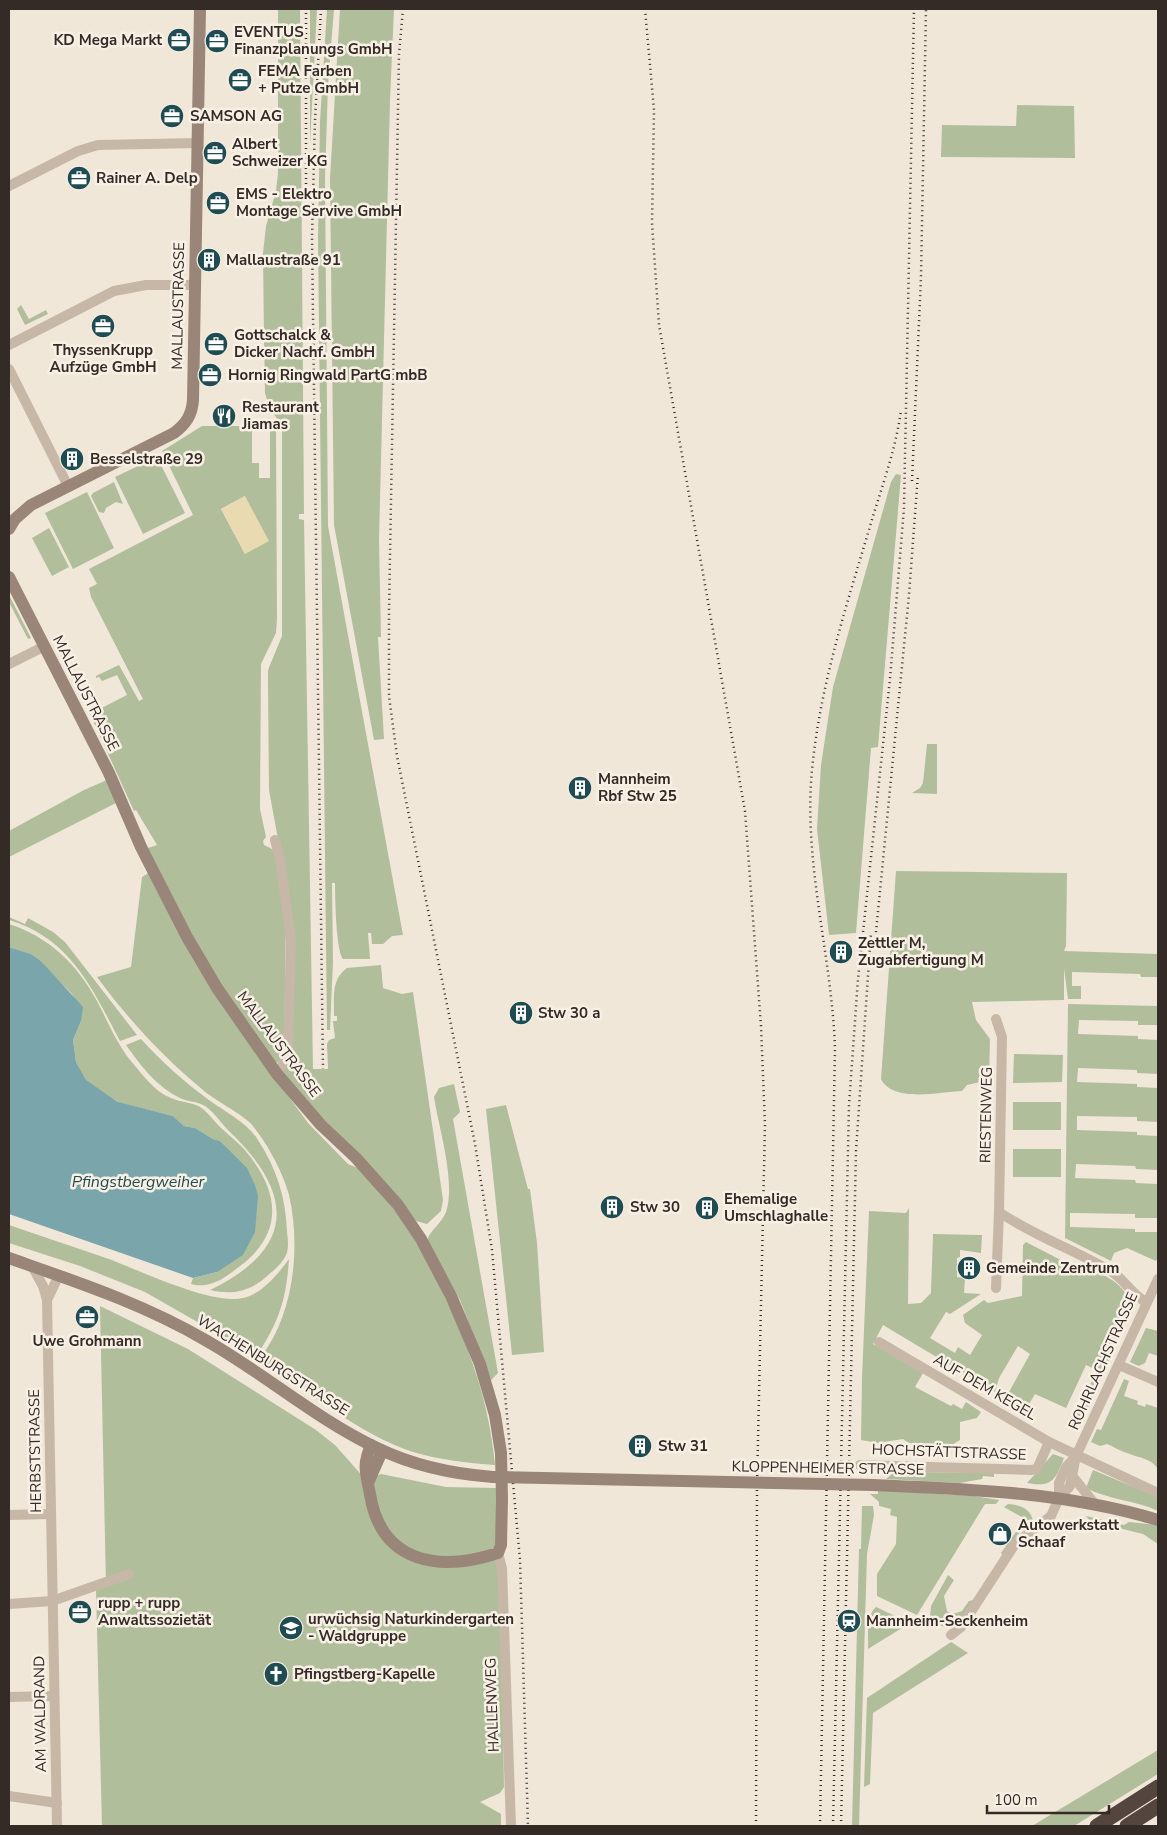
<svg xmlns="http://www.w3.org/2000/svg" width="1167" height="1835" viewBox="0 0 1167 1835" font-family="'Nunito Sans',sans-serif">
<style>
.green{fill:#b0be9b;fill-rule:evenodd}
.sand{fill:#eadab1}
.water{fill:#7aa6ab}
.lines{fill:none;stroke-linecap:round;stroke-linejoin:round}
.street{stroke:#c7b7a6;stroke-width:10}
.secondary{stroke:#9a8678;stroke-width:12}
.highway{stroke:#54463e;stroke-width:15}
.rail{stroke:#342b27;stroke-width:2.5;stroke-dasharray:1 4;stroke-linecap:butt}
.secondary-bridge{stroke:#9a8678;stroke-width:12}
.labels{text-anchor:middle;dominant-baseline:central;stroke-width:5;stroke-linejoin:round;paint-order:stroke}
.poi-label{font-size:15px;font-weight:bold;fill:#342b27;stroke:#f8f0e5;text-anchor:start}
.street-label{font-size:15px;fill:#342b27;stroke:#f8f0e5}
.water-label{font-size:16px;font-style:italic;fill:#1f4c53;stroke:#f8f0e5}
</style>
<rect width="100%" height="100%" fill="#f0e7d9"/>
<g class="green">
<path d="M278,9H300L304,514H299V519L304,520L313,1069H328L327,1044L329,1040L335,1038L333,1021H337V1016H334C334,998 331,979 347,968L381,965L383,988L402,994L413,992L443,1200L441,1211L427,1224L416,1221L284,1076L283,1071L294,963L278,839L269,790L268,684V670L282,636V428L268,403L265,393L264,338L263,253L266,226L276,191L278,173Z"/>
<polygon points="310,9 317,9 310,143"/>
<path d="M327,9H334L328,85L325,179L328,526L403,935L392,936L383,944H372L371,933H368L370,959H343C336,951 335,897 335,883H332L333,962L330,1030H327L318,238L320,121Z"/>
<polygon points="340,9 394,9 390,100 379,540 381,637 378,637 384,739 374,740 334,525 330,179"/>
<polygon points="1017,105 1074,106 1075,158 941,157 942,125 1016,126"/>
<polygon points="21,305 29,319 46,310 48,314 25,325 17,309"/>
<path d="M270,419L273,421L276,429L277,618L276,633L261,664L260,809L266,837L263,841L264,845L272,849L275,854L286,921L284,1055L279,1062L275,1063L215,979L148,848L157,845L136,810L134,811L90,714L127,695L117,675L102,681L99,677L96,678V676L119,665L139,701L143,699L91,597L89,588L97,584L89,569L193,515L162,451L202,426H252V463H259V478H270ZM245,496V554L221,509Z"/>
<polygon points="157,457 185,513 143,534 115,477"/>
<polygon points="896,474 901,475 878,747 871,748 856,933 829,935 817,829 821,765 833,687 891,482"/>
<polygon points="114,482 123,504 116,502 106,508 104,513 99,512 91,496 93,493"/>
<polygon points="87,492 114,548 73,569 45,513"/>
<polygon points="49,528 69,567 52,576 32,538"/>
<polygon points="9,595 31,638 28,639 9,602"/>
<polygon points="927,744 937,744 937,794 912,793 920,788 923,783"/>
<polygon points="107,780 118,802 9,857 9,831 84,790"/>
<path d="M896,871L1067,873L1066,946L1064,951L1158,954V977H1141L1140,974L1072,972V986H1081V999H1068L1064,968V1000L972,1002L976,1020L990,1039L989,1080L967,1085L962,1091C939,1092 893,1103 881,1079Z"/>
<path d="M150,872L270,1071L308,1123L348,1164L360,1169C377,1190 395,1210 411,1231C425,1251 434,1273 444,1295C471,1352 489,1402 495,1465C467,1463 440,1460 413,1452C360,1435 305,1389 260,1358C294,1315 301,1247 289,1195C283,1172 267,1143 252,1125C244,1115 214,1100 203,1090C162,1056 128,1019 97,977L131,967L142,877Z"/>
<path d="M9,917L25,924L28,918L53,932L65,942L137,1035L120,1041C92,988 71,939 9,920Z"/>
<path d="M9,924C49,937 77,964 97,1001C109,1024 118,1047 135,1066C145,1078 156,1092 171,1098C181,1103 195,1102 203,1109C209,1114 213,1120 218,1125C228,1135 240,1143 248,1154C278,1191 284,1230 244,1263C228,1275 212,1290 191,1284L193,1278L217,1272L231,1153L220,1141L213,1139L195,1128L184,1126L173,1116L120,1103L86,1081L76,1062L73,1040L81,1021L72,994L49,971L41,961L31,954L9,947Z"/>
<path d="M1068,1004L1158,1006V1025H1138V1021L1079,1020L1078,1034L1138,1036V1039L1158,1040V1074L1137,1073V1070L1078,1068L1077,1082L1137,1084V1087L1158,1088V1122L1137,1121V1117L1077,1116V1130L1137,1132V1135L1158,1136V1170L1136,1169L1135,1166L1076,1164L1075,1178L1135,1180L1136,1183L1158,1184V1257L1156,1261L1127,1248L1114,1253L1111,1261L1065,1238ZM1070,1213L1135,1214V1218H1158V1232H1135V1229L1070,1227Z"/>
<path d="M141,1039C161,1061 184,1082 209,1100C225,1112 247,1122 258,1140C277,1169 286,1199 287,1232C288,1240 289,1248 286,1255C282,1264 273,1271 266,1277C249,1292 231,1295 210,1290C297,1248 294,1193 229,1131C221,1123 214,1112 205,1106C197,1101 188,1102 180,1098C157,1087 141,1066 126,1045Z"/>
<polygon points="1014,1054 1063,1055 1062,1082 1013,1083"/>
<path d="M454,1084L460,1112L453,1119L498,1373L491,1380L460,1300L427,1240C431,1229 441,1224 446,1212C456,1182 439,1129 434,1097L439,1088Z"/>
<rect x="1013" y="1102" width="48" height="28"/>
<polygon points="506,1105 528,1189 530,1189 537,1243 544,1352 512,1355 486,1109"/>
<rect x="1013" y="1149" width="48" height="28"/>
<path d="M909,1208L908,1304L921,1303L931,1293L933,1234L982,1235L981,1253L960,1250V1257L957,1258V1277L965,1278L964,1293L981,1294L950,1314L946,1312L930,1338L955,1353L958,1347L970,1355L982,1335L965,1323L963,1315L984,1300L988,1303L1022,1296L1023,1245L1026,1242L1084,1272L1087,1267C1110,1278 1136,1288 1127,1319L1082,1421L1078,1419L1077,1413L1097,1370L1086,1365L1066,1408L1035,1394L1029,1404L1009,1392L1030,1354L1018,1346L999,1378L995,1392L883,1325L873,1344L923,1373L915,1387L951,1406L953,1404L962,1409L966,1402L981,1412L977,1418L960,1422V1440L950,1446L909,1443L903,1439L878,1443L861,1440L862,1378L869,1211L906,1213Z"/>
<path d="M9,1225C41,1236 74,1247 106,1258C140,1270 209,1305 243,1298C262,1294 278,1274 289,1259C286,1302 279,1320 257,1356L145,1292L80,1266L9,1243Z"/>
<polygon points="100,1306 188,1349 316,1430 335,1445 366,1480 381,1474 446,1487 496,1488 499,1503 504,1787 500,1793 480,1802 501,1814 501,1826 102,1826 96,1589 106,1586"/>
<polygon points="1146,1328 1158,1331 1158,1356 1149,1353 1145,1363 1139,1366 1130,1362"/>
<path d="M1124,1379L1129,1381L1124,1396L1138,1401L1137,1404L1145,1407L1146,1404L1158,1408V1469C1152,1459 1140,1458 1130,1454C1122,1452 1114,1447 1107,1444L1100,1446L1091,1442L1097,1429L1101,1430Z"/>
<path d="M1053,1454L1064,1458C1056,1479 1052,1488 1027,1483Z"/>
<path d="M1093,1470L1158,1497V1511C1135,1500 1109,1500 1086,1488Z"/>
<polygon points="914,1472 994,1473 994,1477 983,1476 982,1479 960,1483 886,1479 893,1473 897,1477 907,1477"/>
<polygon points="878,1490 974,1496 999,1500 996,1504 985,1504 917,1615 877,1596 877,1574 896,1544 897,1517 890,1515 891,1509 879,1506 879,1502 870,1494 878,1494"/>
<path d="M1008,1504C1019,1505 1031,1508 1033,1521L1017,1535L1003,1556L1001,1553L1025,1519L1004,1507Z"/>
<polygon points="862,1506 873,1506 874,1515 867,1554 859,1826 852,1826 859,1549 861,1549"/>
<polygon points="1086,1516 1124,1525 1129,1522 1158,1525 1158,1544 1143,1534 1090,1521"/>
<path d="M948,1575L954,1580L944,1596L947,1611L953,1614L962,1611L969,1601L974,1600L957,1626C945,1629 938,1626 930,1617L931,1606Z"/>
<path d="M876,1607L910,1623L868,1649C869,1635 865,1617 876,1607Z"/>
<polygon points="951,1642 968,1653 873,1713 870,1784 864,1787 867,1698"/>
<polygon points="1158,1750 1158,1774 1074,1826 1032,1826"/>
</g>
<polygon class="sand" points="245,496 269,541 245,554 221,509"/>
<polygon class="water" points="9,947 31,954 41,961 83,1007 81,1021 73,1040 76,1062 86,1080 118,1102 173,1116 184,1126 195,1128 213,1139 220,1141 247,1168 255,1185 258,1196 255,1232 243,1255 217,1272 193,1278 9,1214"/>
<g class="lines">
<g class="street">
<polyline points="9,186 78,151 98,145 197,143"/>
<polyline points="9,345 114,291 146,285 195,285"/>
<polyline points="9,369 68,486"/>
<polyline points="9,664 43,647"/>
<polyline points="275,840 280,859 291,941 288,1056 277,1074"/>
<path d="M996,1019L1002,1037L999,1212C1034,1236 1075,1250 1112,1272C1125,1280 1132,1295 1146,1302"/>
<polyline points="32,1266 43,1286 47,1300 57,1826"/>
<polyline points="996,1288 999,1212"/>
<polyline points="47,1300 59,1275"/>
<polyline points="879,1342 1049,1442 1158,1493"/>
<polyline points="1119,1365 1158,1382"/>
<polyline points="860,1465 1031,1470 1037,1469 1049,1442"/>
<polyline points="1074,1478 1094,1503"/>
<polyline points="1059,1498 1070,1486 1076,1456"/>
<polyline points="9,1515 50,1514"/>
<polyline points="498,1553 502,1568 511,1826"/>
<polyline points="9,1604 52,1601 129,1574"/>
<polyline points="951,1635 961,1627 1015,1544 1051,1516 1059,1498 1059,1483 1066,1467 1076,1456 1158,1279"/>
<polyline points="9,1697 54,1696"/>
<polyline points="9,1796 57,1803"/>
</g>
<g class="secondary">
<path d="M9,529L15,519L31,505L174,433C186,424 192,415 193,400L200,9"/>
<path d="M9,577L109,773L141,847L187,937L217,988L277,1074L321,1125L356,1158L398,1205L421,1239L451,1296L480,1364L495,1415L501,1453L502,1499L501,1545L498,1553C440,1572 381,1564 370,1494C366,1473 362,1466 371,1445"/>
<path d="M9,1258C77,1282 144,1304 207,1341C265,1374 316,1419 377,1448C414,1466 453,1474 493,1477"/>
<polyline points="368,1483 382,1451"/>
<path d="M873,1485C969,1489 1065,1492 1158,1520"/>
</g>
<g class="highway">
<polyline points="1097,1826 1158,1787"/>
<polyline points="1127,1826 1158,1806"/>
</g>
<g class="rail">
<polyline points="321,9 315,120 312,238 323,1069"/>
<polyline points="403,9 399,54 389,612 389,696 397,756 475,1144 492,1250 520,1560 528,1826"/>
<polyline points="645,9 654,110 652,223 659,325 745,811 761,1026 765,1125 757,1485 756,1826"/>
<polyline points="306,184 306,9"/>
<polyline points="912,481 921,277 926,9"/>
<polyline points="875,942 909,595 918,474"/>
<path d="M820,1826L835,1049C832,956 803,863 812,770C820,685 847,604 871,523C882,486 896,449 901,410"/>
<polyline points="833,1826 849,1105 858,979 890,679 904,508 914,9"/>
<polyline points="841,1826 856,1151 871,932"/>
</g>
<polyline class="secondary-bridge" points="493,1477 873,1485"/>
</g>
<defs>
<g id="office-disc" transform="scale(1.25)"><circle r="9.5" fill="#1f4c53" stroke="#f8f0e5"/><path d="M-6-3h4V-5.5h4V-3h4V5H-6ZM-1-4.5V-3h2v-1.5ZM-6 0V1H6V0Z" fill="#fff"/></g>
<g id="building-disc" transform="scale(1.25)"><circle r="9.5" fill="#1f4c53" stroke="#f8f0e5"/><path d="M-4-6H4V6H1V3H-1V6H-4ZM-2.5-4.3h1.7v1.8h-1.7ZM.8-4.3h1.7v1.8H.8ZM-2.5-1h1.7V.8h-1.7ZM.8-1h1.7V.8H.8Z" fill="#fff"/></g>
<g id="restaurant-disc" transform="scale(1.25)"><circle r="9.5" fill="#1f4c53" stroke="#f8f0e5"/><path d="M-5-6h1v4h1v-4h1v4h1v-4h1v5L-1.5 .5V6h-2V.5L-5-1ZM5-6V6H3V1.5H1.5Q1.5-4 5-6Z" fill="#fff"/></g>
<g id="shop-disc" transform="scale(1.25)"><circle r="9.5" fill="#1f4c53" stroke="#f8f0e5"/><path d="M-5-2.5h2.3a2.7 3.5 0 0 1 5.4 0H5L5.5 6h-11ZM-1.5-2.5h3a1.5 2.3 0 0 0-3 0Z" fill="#fff"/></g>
<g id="station-disc" transform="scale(1.25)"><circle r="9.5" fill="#1f4c53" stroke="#f8f0e5"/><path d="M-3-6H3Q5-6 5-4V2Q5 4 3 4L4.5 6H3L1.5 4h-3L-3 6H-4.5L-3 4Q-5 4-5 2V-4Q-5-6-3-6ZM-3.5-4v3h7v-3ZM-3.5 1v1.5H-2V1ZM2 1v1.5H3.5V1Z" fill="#fff"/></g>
<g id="school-disc" transform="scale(1.25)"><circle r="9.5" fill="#1f4c53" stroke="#f8f0e5"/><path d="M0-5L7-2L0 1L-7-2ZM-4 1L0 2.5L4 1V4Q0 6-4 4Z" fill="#fff"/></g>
<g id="church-disc" transform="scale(1.25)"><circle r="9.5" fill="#1f4c53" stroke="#f8f0e5"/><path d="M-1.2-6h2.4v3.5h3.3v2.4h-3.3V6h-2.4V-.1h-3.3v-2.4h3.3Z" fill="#fff"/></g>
</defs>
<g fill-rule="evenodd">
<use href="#office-disc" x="179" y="40"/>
<use href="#office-disc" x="217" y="41"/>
<use href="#office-disc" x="240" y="80"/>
<use href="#office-disc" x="172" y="116"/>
<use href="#office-disc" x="215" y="153"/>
<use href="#office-disc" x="79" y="178"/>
<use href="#office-disc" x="218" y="203"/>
<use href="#building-disc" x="209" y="260"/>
<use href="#office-disc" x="103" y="326"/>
<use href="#office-disc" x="216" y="344"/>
<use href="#office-disc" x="210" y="375"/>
<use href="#restaurant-disc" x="224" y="416"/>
<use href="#building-disc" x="72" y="459"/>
<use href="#building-disc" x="580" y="788"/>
<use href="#building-disc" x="841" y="952"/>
<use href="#building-disc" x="521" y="1013"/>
<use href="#building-disc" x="612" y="1207"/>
<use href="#building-disc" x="707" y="1208"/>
<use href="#building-disc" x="969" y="1268"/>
<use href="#office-disc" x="87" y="1317"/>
<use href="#building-disc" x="640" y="1446"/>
<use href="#shop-disc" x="1000" y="1534"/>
<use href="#office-disc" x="80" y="1612"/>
<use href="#station-disc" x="849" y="1621"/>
<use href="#school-disc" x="291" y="1628"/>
<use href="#church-disc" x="276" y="1674"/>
</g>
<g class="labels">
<g class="poi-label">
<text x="234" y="32">EVENTUS<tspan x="234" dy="17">Finanzplanungs GmbH</tspan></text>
<text x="162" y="40" text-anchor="end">KD Mega Markt</text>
<text x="258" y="71">FEMA Farben<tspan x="258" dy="17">+ Putze GmbH</tspan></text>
<text x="190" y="116">SAMSON AG</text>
<text x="232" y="144">Albert<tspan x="232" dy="17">Schweizer KG</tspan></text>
<text x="96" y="178">Rainer A. Delp</text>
<text x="236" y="194">EMS - Elektro<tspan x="236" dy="17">Montage Servive GmbH</tspan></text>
<text x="226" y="260">Mallaustraße 91</text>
<text x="234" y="335">Gottschalck &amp;<tspan x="234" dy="17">Dicker Nachf. GmbH</tspan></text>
<text x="103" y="350" text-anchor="middle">ThyssenKrupp<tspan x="103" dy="17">Aufzüge GmbH</tspan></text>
<text x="228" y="375">Hornig Ringwald PartG mbB</text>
<text x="242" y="407">Restaurant<tspan x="242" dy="17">Jiamas</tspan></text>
<text x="90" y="459">Besselstraße 29</text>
<text x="598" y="779">Mannheim<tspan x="598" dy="17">Rbf Stw 25</tspan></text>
<text x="858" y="943">Zettler M,<tspan x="858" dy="17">Zugabfertigung M</tspan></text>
<text x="538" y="1013">Stw 30 a</text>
<text x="724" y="1199">Ehemalige<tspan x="724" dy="17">Umschlaghalle</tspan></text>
<text x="630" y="1207">Stw 30</text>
<text x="986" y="1268">Gemeinde Zentrum</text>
<text x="87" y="1341" text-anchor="middle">Uwe Grohmann</text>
<text x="658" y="1446">Stw 31</text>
<text x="1018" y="1525">Autowerkstatt<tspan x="1018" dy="17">Schaaf</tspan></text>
<text x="98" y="1603">rupp + rupp<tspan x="98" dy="17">Anwaltssozietät</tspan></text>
<text x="308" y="1619">urwüchsig Naturkindergarten<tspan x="308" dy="17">- Waldgruppe</tspan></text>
<text x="866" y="1621">Mannheim-Seckenheim</text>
<text x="294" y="1674">Pfingstberg-Kapelle</text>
</g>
<g class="street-label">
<text transform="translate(178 306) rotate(-89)">MALLAUSTRASSE</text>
<text transform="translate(86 693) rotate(63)">MALLAUSTRASSE</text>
<text transform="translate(279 1044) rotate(53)">MALLAUSTRASSE</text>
<text transform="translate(986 1115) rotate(-89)">RIESTENWEG</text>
<text transform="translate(1103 1361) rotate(-66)">ROHRLACHSTRASSE</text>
<text transform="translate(273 1365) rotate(32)">WACHENBURGSTRASSE</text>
<text transform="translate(985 1387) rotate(30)">AUF DEM KEGEL</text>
<text transform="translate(35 1451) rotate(-91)">HERBSTSTRASSE</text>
<text transform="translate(949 1452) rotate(2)">HOCHSTÄTTSTRASSE</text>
<text transform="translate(828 1468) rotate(1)">KLOPPENHEIMER STRASSE</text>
<text transform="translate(492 1705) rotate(-92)">HALLENWEG</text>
<text transform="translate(40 1714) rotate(-91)">AM WALDRAND</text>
</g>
<g class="water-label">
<text x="138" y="1182">Pfingstbergweiher</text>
</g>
</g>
<rect width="1167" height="1835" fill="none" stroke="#342b27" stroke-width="20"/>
<path d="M987 1805v8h122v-8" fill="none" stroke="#342b27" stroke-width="2.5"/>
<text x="994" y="1805" font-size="15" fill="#342b27" stroke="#f8f0e5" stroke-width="4" paint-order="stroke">100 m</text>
</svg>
